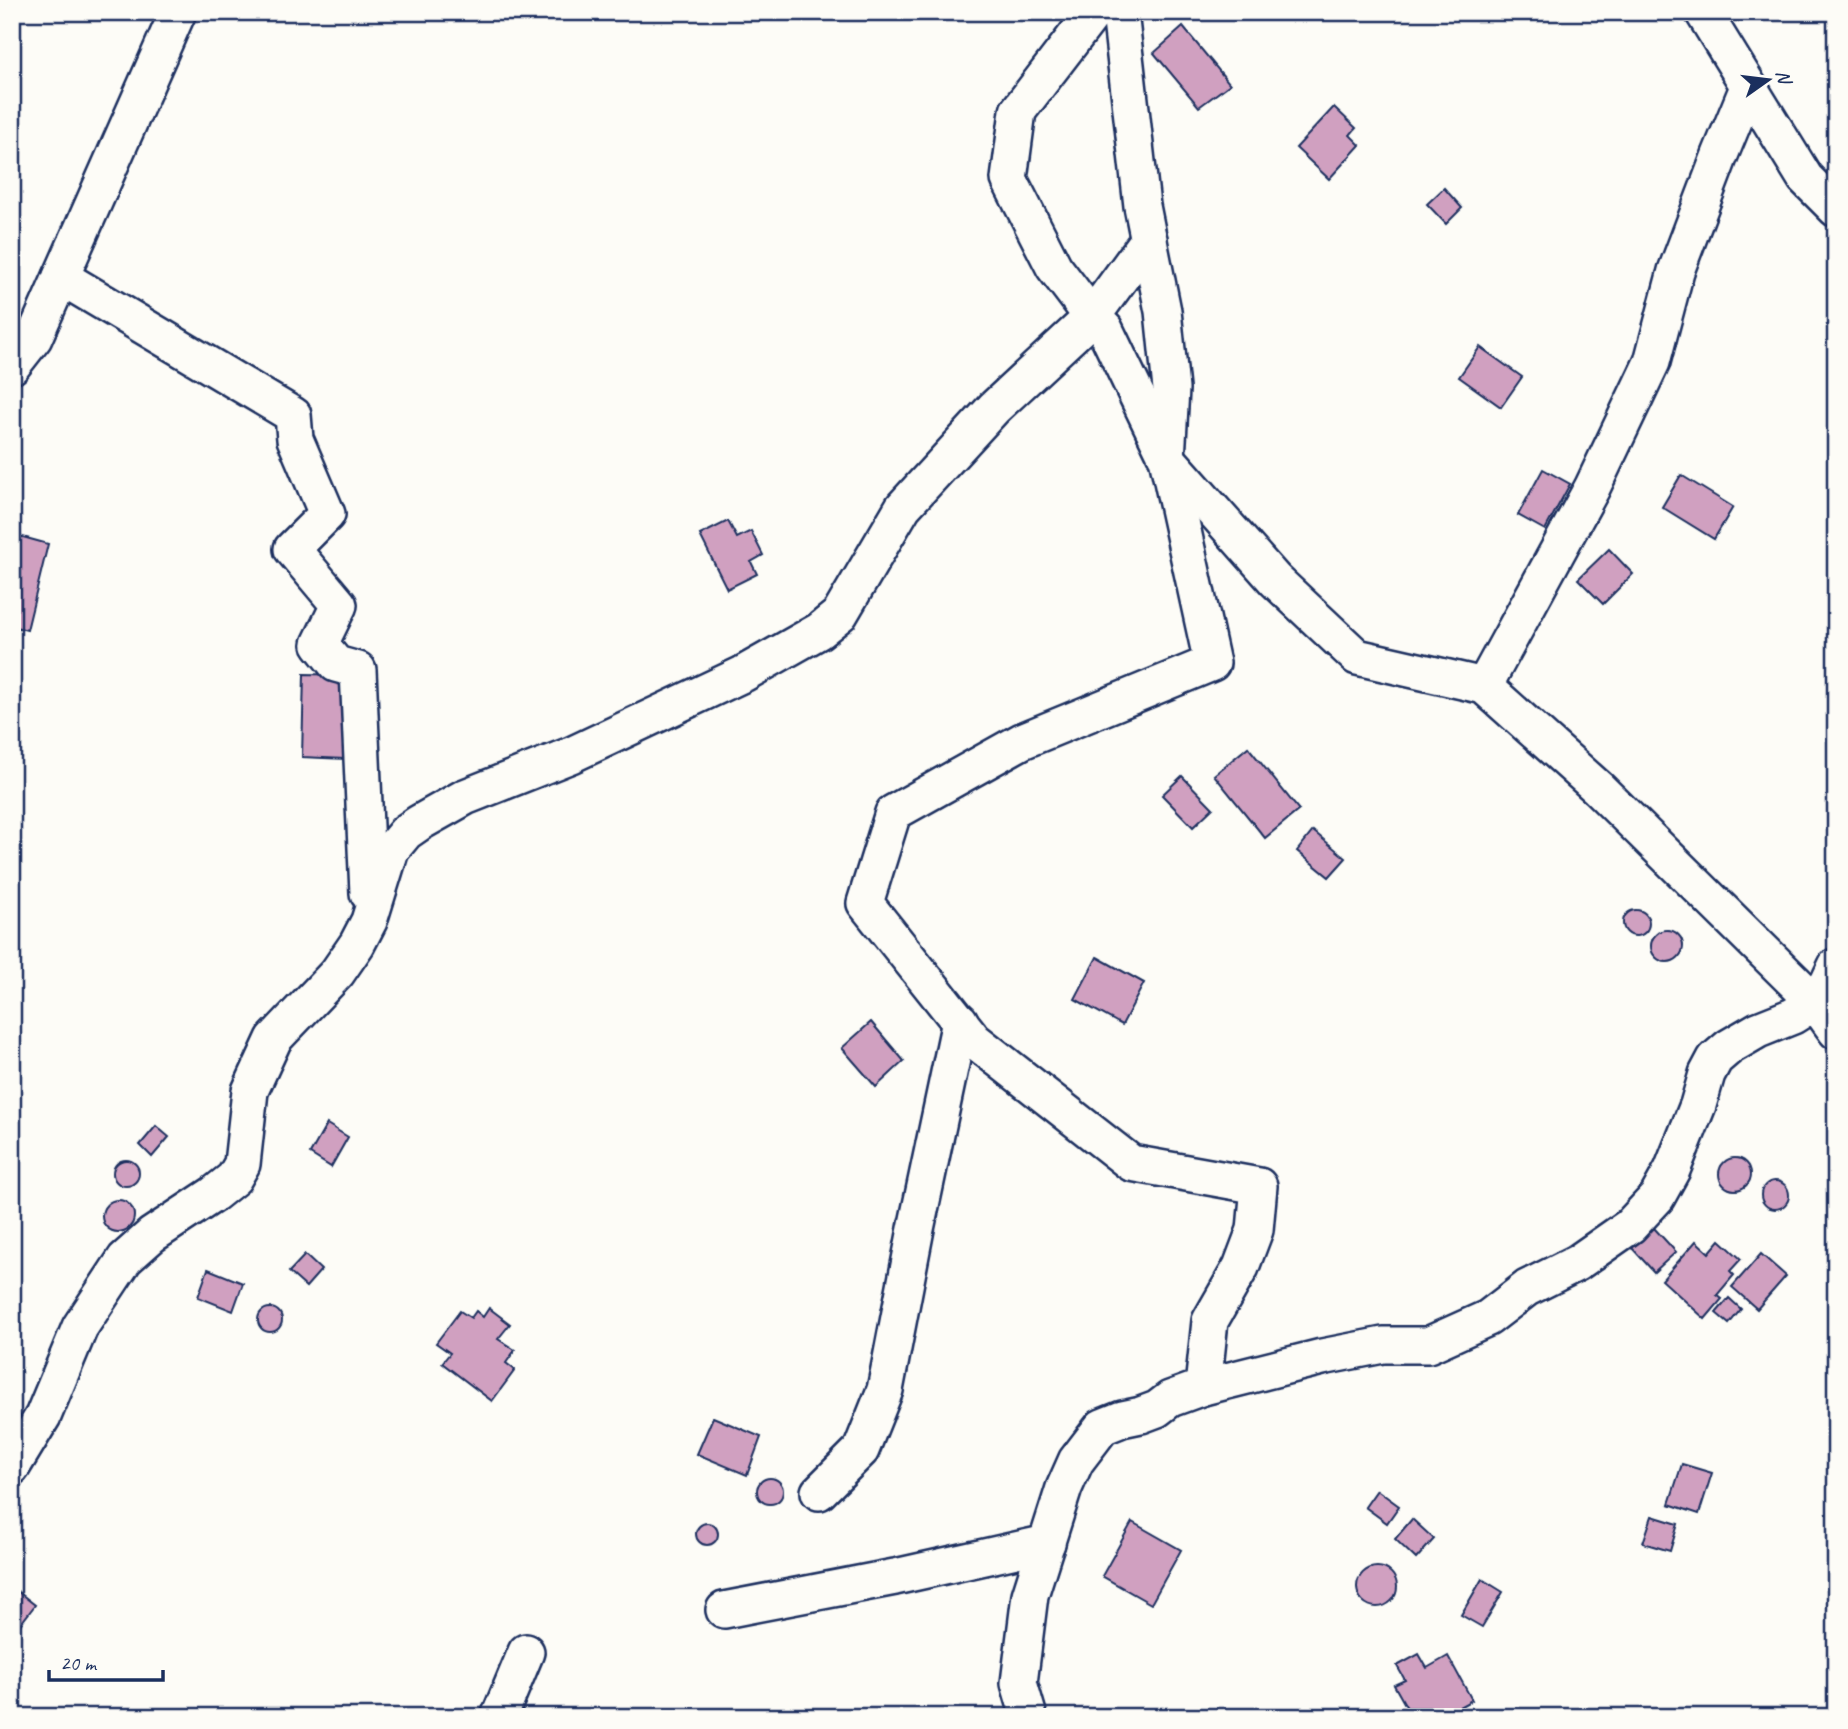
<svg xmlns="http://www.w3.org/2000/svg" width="1848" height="1729" viewBox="0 0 1848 1729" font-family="Caveat,sans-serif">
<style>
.building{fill:#d0a0c0;stroke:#1b2f5e;stroke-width:2}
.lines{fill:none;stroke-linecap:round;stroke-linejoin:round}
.minor-casing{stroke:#1b2f5e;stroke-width:40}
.minor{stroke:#fdfcf7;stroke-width:35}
</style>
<rect width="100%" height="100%" fill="#fdfcf7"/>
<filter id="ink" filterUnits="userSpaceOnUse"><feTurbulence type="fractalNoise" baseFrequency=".0143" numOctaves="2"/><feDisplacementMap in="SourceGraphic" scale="14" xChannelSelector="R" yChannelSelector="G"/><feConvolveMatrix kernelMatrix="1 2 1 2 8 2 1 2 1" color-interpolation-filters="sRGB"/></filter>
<g filter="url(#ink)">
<g class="building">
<polygon points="1183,27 1230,84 1199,107 1154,53"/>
<polygon points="1334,107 1356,128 1350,135 1360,145 1329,179 1296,148"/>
<polygon points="1444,188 1462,208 1446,224 1427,204"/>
<polygon points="1480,347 1522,377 1501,407 1459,377"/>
<polygon points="1543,469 1570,484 1545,530 1518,515"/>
<polygon points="1681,475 1733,507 1714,539 1662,507"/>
<polygon points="728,521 737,538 751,531 763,555 751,562 757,574 727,589 700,535"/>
<polygon points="12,534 48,544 27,630 12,626"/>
<polygon points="1609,549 1633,574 1603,604 1578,579"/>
<polygon points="304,674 347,675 345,759 302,757"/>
<polygon points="1248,747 1299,810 1265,838 1214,775"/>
<polygon points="1182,776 1213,808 1193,827 1162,795"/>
<polygon points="1313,831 1346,858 1329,877 1297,851"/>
<circle cx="1636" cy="923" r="13"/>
<circle cx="1667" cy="946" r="16"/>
<polygon points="1097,957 1144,983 1122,1025 1075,999"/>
<polygon points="871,1022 904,1061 876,1087 842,1048"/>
<polygon points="327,1124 348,1137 331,1167 310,1154"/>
<polygon points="156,1126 169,1137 152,1157 140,1145"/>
<circle cx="1735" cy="1174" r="16"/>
<circle cx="126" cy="1173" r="13"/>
<circle cx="1775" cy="1195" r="14"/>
<circle cx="118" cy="1216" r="16"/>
<polygon points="1654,1228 1676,1252 1654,1272 1632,1248"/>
<polygon points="1720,1240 1741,1259 1730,1271 1734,1275 1717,1295 1722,1299 1705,1319 1662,1280 1696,1241 1709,1253"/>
<polygon points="1761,1254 1786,1276 1757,1309 1732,1287"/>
<polygon points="305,1255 321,1270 306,1287 289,1272"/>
<polygon points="208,1269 243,1283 233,1311 198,1297"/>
<polygon points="1729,1298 1741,1309 1729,1324 1716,1313"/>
<polygon points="489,1308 510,1324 498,1339 515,1350 506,1363 515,1370 492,1401 442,1363 450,1353 436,1343 460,1311 471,1318 476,1311 483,1317"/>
<circle cx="270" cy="1320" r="12"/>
<polygon points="713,1417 761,1437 747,1475 697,1454"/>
<polygon points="1682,1464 1712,1473 1699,1514 1669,1504"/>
<circle cx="770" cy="1491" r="13"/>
<polygon points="1377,1490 1399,1506 1387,1523 1365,1507"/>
<polygon points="1652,1516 1678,1524 1670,1551 1643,1543"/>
<polygon points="1412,1519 1434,1539 1416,1559 1395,1539"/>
<polygon points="1132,1522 1181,1550 1151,1604 1102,1576"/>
<circle cx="707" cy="1534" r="11"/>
<circle cx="1377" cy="1587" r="20"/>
<polygon points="1482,1579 1503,1592 1482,1627 1461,1615"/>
<polygon points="12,1587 35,1605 12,1635"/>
<polygon points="1419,1654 1427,1668 1448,1656 1472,1700 1441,1717 1412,1717 1394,1685 1405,1680 1397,1666"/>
</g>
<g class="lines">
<g class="minor-casing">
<g id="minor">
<polyline points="1094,12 1018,111 1009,179 1054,267 1092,317 1105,329 1167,458 1275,580 1357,657 1484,686 1598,788 1815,1002 1836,1031"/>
<polyline points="1703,12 1805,178 1836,209"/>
<polyline points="61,277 293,415 295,439 327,514 292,549 339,605 320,644 336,664 358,670 368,893"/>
<polyline points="12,366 34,338 178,12"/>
<polyline points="1484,686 1592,488 1652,362 1676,271 1720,155 1748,87"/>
<polyline points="1203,1387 1322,1357 1383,1345 1428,1345 1488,1318 1527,1288 1577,1263 1630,1226 1657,1197 1672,1170 1698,1105 1707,1074 1715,1059 1729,1047 1758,1030 1793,1016 1815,1002 1827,985 1836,966"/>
<polyline points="12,1467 43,1416 80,1327 125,1259 152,1235 214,1194 234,1178 242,1164 250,1091 274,1039 337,973 357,944 369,921 391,850 406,832 419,823 465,797 571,755 743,674 819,631 840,614 903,507 994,408 1092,317 1149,239"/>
<polyline points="819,1492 861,1450 885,1390 916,1229 960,1021"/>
<polyline points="724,1610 895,1577 1047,1543"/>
<polyline points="499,1717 526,1652"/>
<polyline points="1029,1717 1019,1683 1030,1595 1064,1488 1076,1461 1102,1427 1122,1419 1141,1415 1157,1409 1170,1399 1203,1387 1210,1321 1241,1267 1255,1230 1259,1186 1131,1163 974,1040 865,903 893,813 1022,741 1212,663 1167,458 1171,389 1163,311 1142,206 1120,12"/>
</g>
</g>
<use href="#minor" class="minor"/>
</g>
</g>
<rect width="1848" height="1729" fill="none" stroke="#fdfcf7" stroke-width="42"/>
<rect x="21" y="21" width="1806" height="1687" fill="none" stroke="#1b2f5e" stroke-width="2.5" filter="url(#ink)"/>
<g transform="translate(1768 80) rotate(76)" stroke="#fdfcf7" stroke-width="5" paint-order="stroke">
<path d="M0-5L12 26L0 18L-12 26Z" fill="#1b2f5e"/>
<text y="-10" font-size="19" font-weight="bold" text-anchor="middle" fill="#1b2f5e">N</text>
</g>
<path d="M49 1670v10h114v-10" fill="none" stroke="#1b2f5e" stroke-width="3.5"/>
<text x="60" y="1670" font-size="21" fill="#1b2f5e" stroke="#fdfcf7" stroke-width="5" paint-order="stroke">20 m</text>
</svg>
